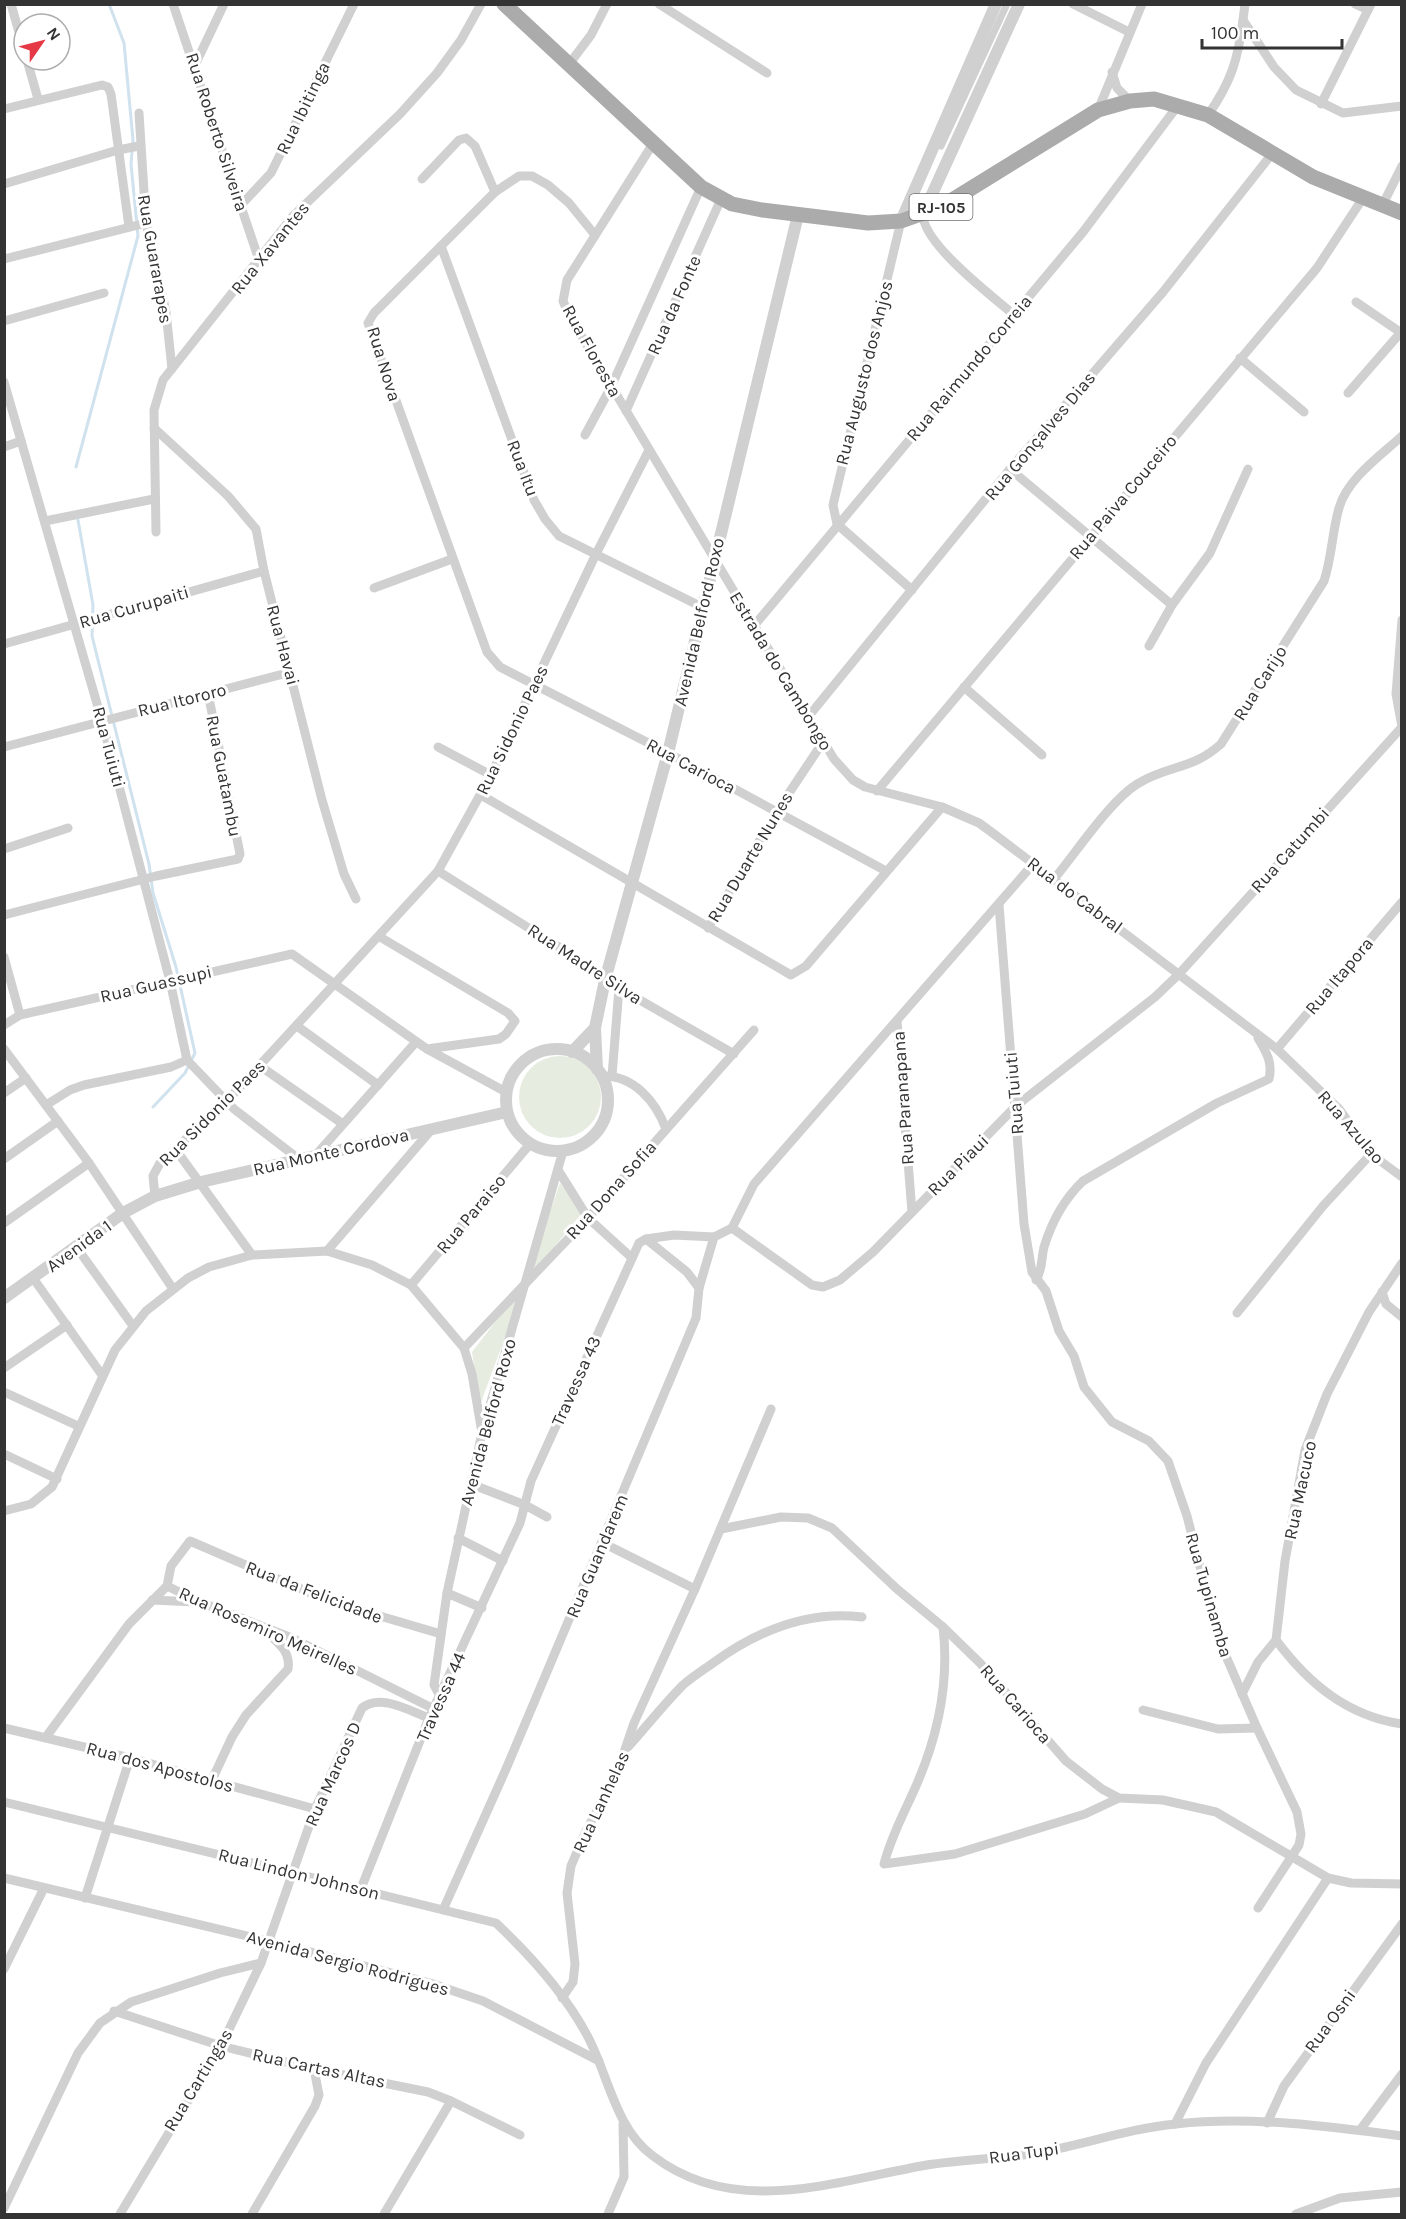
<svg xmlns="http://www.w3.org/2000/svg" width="1406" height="2219" viewBox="0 0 1406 2219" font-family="Karla,sans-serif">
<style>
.green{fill:#e6ecdf}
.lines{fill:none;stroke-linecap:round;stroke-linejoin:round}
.stream{stroke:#cfe2ee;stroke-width:3}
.pedestrian{stroke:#d0d0d0;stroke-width:7}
.minor{stroke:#d0d0d0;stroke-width:9}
.tertiary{stroke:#d0d0d0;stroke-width:12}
.primary{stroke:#ababab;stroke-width:15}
.labels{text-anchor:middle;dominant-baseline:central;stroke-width:6;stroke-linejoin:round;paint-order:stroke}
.shield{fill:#fff;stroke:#707070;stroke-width:1.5}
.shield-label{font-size:16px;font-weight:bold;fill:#333}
.street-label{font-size:18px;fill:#333;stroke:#fff}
</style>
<rect width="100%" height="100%" fill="#fff"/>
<g class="green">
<circle cx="560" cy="1097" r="41"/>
<polygon points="560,1183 582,1213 525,1283 480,1405 472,1352 525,1283"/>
</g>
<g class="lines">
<g class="stream">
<polyline points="76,467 138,236 131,164 133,140 124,43 109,4"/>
<polyline points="78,520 93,605 92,636 149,864 153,893 176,967 195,1053 185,1073 153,1107"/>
</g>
<polyline class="pedestrian" points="941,146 1007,4"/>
<g class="minor">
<polyline points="11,4 24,50"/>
<polyline points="173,4 259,260"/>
<polyline points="659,4 767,73"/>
<polyline points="1073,4 1129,32"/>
<polyline points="1245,4 1243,20 1274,67 1296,90 1343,113 1402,106"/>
<polyline points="1355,4 1368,10"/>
<polyline points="27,60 38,99"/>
<polyline points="570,63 591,35 607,4"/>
<polyline points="195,65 224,4"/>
<polyline points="1112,72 1117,88 1130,101"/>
<polyline points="1321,104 1371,4"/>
<polyline points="4,109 102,85 108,87 111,94 129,227"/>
<polyline points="1098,110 1142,4"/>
<polyline points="139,113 146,223 166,312 172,369"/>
<path d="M1208,115C1231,82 1238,60 1243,20"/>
<polyline points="654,142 567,280 563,301 569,315 834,759 853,780 865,787 942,807 979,823 994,834 1277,1049 1340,1110 1371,1154 1402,1177"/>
<polyline points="422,179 459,140 466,138 475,146 495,192"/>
<polyline points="4,184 118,150 139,146"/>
<polyline points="242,204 271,173 354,4"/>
<polyline points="1382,206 1402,166"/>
<path d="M923,214C922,243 991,295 1014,315"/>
<polyline points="901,221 833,505 837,524 912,590"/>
<polyline points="595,235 569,203 548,185 532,176 519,176 495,192 374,313 368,323 487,652 500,667 668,753 886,871"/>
<polyline points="441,246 534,500 545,519 559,536 702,607"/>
<polyline points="4,259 146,223"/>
<polyline points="1356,302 1400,332"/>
<polyline points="4,321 104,293"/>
<polyline points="1240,358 1304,412"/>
<polyline points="4,382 102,721 170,981 187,1060 234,1109 300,1160"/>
<polyline points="1348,393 1402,331"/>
<polyline points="626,411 721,199"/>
<polyline points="154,428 228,496 256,529 264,571 322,800 344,874 356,899"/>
<polyline points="585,435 611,387 701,187"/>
<polyline points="4,447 21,441"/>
<polyline points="1010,469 1172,605"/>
<polyline points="45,521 154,499"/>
<polyline points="156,532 154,410 163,380 293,216 400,114 437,73 461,40 481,4"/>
<polyline points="374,588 452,559"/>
<polyline points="1402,620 1396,694 1402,727"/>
<polyline points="753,627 1083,232 1179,104"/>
<polyline points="4,644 264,571"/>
<polyline points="1149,646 1172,605 1210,553 1248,469"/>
<polyline points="964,687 1042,755"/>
<polyline points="808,717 1010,469 1163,292 1271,155"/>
<polyline points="4,747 291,672"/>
<polyline points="438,747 491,775"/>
<polyline points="877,791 1317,268 1363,198"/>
<polyline points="481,795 791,975 806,966 942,807"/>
<polyline points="4,849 68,828"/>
<polyline points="438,871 559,947 605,980 734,1054"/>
<path d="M1054,879C1076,853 1111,799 1139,783C1169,765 1192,770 1221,744L1324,581C1332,557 1332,532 1339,508C1347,479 1380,456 1402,436"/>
<polyline points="999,905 1024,1224 1032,1272 1046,1291 1059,1331 1074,1356 1084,1387 1112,1422 1149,1441 1168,1461 1187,1516 1219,1640 1257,1728 1297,1812 1301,1834 1299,1845 1258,1908"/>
<polyline points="4,915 156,876 238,859 240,854 208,693"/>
<polyline points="708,928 777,811 823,742"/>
<polyline points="380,937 508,1013 515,1021 506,1034 499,1039 427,1049"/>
<polyline points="4,957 20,1015"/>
<polyline points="897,1021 912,1212"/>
<polyline points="4,1025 20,1015 292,954 427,1049 506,1092"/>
<polyline points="297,1026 378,1085"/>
<polyline points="4,1049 89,1163 173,1289"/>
<polyline points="1277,1049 1402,902"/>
<polyline points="260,1066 343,1124"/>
<path d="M602,1076C634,1075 656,1102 666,1129"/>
<polyline points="612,1076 619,988"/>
<polyline points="4,1093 26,1078"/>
<polyline points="46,1105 70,1090 84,1085 171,1067 187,1060"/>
<polyline points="176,1150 252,1255"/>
<polyline points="315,1156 416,1042"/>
<polyline points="4,1159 58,1121"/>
<polyline points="558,1170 588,1218 632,1258"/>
<polyline points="155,1196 153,1176 160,1163 226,1102 438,871 491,775 595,556 649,450"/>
<polyline points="4,1223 89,1163"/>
<polyline points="732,1228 754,1184 1034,863"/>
<polyline points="646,1239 674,1235 714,1237 732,1228 812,1285 823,1287 840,1280 873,1252 1016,1106 1155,997 1179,974 1402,727"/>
<polyline points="77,1248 133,1326"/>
<polyline points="327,1251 432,1129"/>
<polyline points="33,1278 102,1375"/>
<path d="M1036,1280C1043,1269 1041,1259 1044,1247C1052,1221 1063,1200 1083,1181L1217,1103L1269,1079C1273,1062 1266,1052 1258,1038"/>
<polyline points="411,1285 530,1144"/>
<polyline points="699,1288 714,1237"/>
<polyline points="1382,1292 1386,1304 1402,1317"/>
<polyline points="1237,1313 1323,1206 1371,1154"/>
<polyline points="464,1348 588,1218 754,1030"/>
<polyline points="4,1368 67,1325"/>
<polyline points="4,1392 78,1426"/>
<polyline points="4,1454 57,1479"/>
<polyline points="471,1484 525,1505 547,1517"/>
<polyline points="4,1511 31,1504 52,1487 115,1350 146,1311 188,1278 209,1267 252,1255 327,1251 372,1265 411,1285 464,1348 472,1374 482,1433"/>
<polyline points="721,1529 781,1517 808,1518 832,1528 897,1589 943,1627 980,1663 1066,1761 1102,1789 1119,1798 1163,1800 1216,1812 1328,1878 1351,1883 1402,1884"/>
<polyline points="458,1538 503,1561"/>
<polyline points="603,1543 695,1589"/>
<polyline points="167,1586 200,1602 292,1638 434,1709"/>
<polyline points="447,1593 482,1608"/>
<polyline points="152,1600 195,1602"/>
<path d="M943,1627C949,1678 939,1731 919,1779C907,1808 892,1833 884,1864L955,1854L1085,1814L1119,1798"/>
<path d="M1276,1640C1308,1683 1347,1716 1402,1724"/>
<polyline points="1242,1694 1258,1662 1276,1640 1285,1561 1305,1450 1327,1394 1369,1312 1402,1263"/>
<polyline points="440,1696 434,1685 447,1593 482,1433 563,1151"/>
<polyline points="1143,1710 1218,1729 1257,1728"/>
<polyline points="4,1728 130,1758 315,1809"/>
<polyline points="46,1737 129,1624 167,1586 171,1566 190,1541 329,1601 441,1634"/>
<path d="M628,1747C647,1726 664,1704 683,1685C692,1677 703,1670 713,1663C757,1631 806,1610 862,1617"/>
<path d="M212,1780L232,1737L246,1715L288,1669C291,1651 277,1642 265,1631"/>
<path d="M4,1802L496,1923C531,1956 566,1995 588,2037C609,2077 615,2128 653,2156C735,2219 836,2181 927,2165C965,2159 1004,2159 1042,2152C1086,2144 1131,2128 1176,2124C1249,2116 1329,2126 1402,2136"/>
<polyline points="4,1878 268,1941 430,1983 483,2001 599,2061"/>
<polyline points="360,1891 429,1718 520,1523 531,1481 639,1243 646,1239 687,1272 699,1288 696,1318 506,1769 443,1910"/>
<polyline points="85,1898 130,1758"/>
<polyline points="4,1969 44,1888"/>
<polyline points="562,1998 573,1982 575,1964 567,1893 571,1866 585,1833 617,1773 634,1723 695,1589 771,1409"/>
<polyline points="114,2011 221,2046 314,2069 428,2092 451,2101 520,2135"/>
<polyline points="1267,2123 1284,2086 1402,1924"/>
<polyline points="1175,2124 1206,2063 1328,1878"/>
<polyline points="1360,2130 1402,2074"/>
<polyline points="4,2208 78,2053 100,2023 131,2002 220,1973 261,1963"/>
<path d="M120,2214L221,2046L261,1963L315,1809L362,1708C380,1693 410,1711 429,1718"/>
<polyline points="252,2214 315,2106 319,2095 314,2069"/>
<polyline points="384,2214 451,2101"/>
<polyline points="608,2214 624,2177 623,2124"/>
<polyline points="1296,2214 1340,2198 1402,2192"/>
</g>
<g class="tertiary">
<polyline points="923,214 1019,4"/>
<polyline points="901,221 996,4"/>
<circle cx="557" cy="1100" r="51"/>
<polyline points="572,1052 595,1028"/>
<polyline points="597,1069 595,1028 605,980 668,753 798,215"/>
<polyline points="4,1298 123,1213 155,1196 201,1182 507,1112"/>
</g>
<polyline class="primary" points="504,4 701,187 732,204 762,210 868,223 901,221 941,207 1098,110 1130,101 1154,99 1208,115 1313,177 1402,213"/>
</g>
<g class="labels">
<rect class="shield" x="909.5" y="194" width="63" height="26" rx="4.5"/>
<g class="shield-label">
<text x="941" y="207">RJ-105</text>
</g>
<g class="street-label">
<text transform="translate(303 108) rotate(-64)">Rua Ibitinga</text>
<text transform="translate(217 132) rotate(72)">Rua Roberto Silveira</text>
<text transform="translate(270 248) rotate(-51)">Rua Xavantes</text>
<text transform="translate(155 259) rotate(80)">Rua Guararapes</text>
<text transform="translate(674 305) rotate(-66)">Rua da Fonte</text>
<text transform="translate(592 351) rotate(61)">Rua Floresta</text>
<text transform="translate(384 364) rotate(73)">Rua Nova</text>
<text transform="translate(969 368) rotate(-50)">Rua Raimundo Correia</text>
<text transform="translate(864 373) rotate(-76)">Rua Augusto dos Anjos</text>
<text transform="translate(1040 436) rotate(-50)">Rua Gonçalves Dias</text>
<text transform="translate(523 468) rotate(69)">Rua Itu</text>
<text transform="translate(1123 497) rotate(-50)">Rua Paiva Couceiro</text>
<text transform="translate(134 607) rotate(-16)">Rua Curupaiti</text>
<text transform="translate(699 622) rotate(-77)">Avenida Belford Roxo</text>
<text transform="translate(283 645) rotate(75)">Rua Havai</text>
<text transform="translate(781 671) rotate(59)">Estrada do Cambongo</text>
<text transform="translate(1260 683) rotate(-58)">Rua Carijo</text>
<text transform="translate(182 700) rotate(-14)">Rua Itororo</text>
<text transform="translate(512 730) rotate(-64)">Rua Sidonio Paes</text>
<text transform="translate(109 747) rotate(75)">Rua Tuiuti</text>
<text transform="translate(691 766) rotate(28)">Rua Carioca</text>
<text transform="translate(224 776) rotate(79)">Rua Guatambu</text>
<text transform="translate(1290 850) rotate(-48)">Rua Catumbi</text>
<text transform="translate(750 857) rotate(-59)">Rua Duarte Nunes</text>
<text transform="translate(1075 895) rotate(37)">Rua do Cabral</text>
<text transform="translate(585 964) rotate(33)">Rua Madre Silva</text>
<text transform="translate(1339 976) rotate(-50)">Rua Itapora</text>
<text transform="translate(156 984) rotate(-13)">Rua Guassupi</text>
<text transform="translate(1014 1093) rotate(-95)">Rua Tuiuti</text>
<text transform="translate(903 1098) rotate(-94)">Rua Paranapana</text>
<text transform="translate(212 1113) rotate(-45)">Rua Sidonio Paes</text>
<text transform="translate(1351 1127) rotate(49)">Rua Azulao</text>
<text transform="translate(331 1152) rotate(-13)">Rua Monte Cordova</text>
<text transform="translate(958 1165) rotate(-45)">Rua Piaui</text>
<text transform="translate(611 1190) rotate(-48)">Rua Dona Sofia</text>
<text transform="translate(471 1214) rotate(-50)">Rua Paraiso</text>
<text transform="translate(79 1246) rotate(-36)">Avenida 1</text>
<text transform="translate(576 1381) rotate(-66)">Travessa 43</text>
<text transform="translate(488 1422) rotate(-75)">Avenida Belford Roxo</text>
<text transform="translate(1300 1490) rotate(-78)">Rua Macuco</text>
<text transform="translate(597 1556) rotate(-67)">Rua Guandarem</text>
<text transform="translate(314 1592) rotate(21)">Rua da Felicidade</text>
<text transform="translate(1209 1595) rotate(74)">Rua Tupinamba</text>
<text transform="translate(268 1631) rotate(24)">Rua Rosemiro Meirelles</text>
<text transform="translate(441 1697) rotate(-66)">Travessa 44</text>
<text transform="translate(1016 1704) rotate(49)">Rua Carioca</text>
<text transform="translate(160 1767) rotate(15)">Rua dos Apostolos</text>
<text transform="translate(333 1774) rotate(-66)">Rua Marcos D</text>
<text transform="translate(601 1802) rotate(-65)">Rua Lanhelas</text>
<text transform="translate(299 1874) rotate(14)">Rua Lindon Johnson</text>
<text transform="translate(348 1963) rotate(15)">Avenida Sergio Rodrigues</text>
<text transform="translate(1330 2021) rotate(-54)">Rua Osni</text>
<text transform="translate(319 2068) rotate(12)">Rua Cartas Altas</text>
<text transform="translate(198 2080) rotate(-59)">Rua Cartingas</text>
<text transform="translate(1024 2153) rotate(-8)">Rua Tupi</text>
</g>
</g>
<rect width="1406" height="2219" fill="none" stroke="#333333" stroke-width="12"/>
<g transform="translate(42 42) rotate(55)"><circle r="28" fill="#ffffff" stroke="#adadad" stroke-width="1.5"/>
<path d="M0-4.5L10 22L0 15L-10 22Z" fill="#e63946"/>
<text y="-9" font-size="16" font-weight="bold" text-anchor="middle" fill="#333333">N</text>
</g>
<path d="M1202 39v9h140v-9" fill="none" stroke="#333333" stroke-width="3"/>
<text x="1211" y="39" font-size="18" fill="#333333" stroke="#ffffff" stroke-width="4.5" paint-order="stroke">100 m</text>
</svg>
